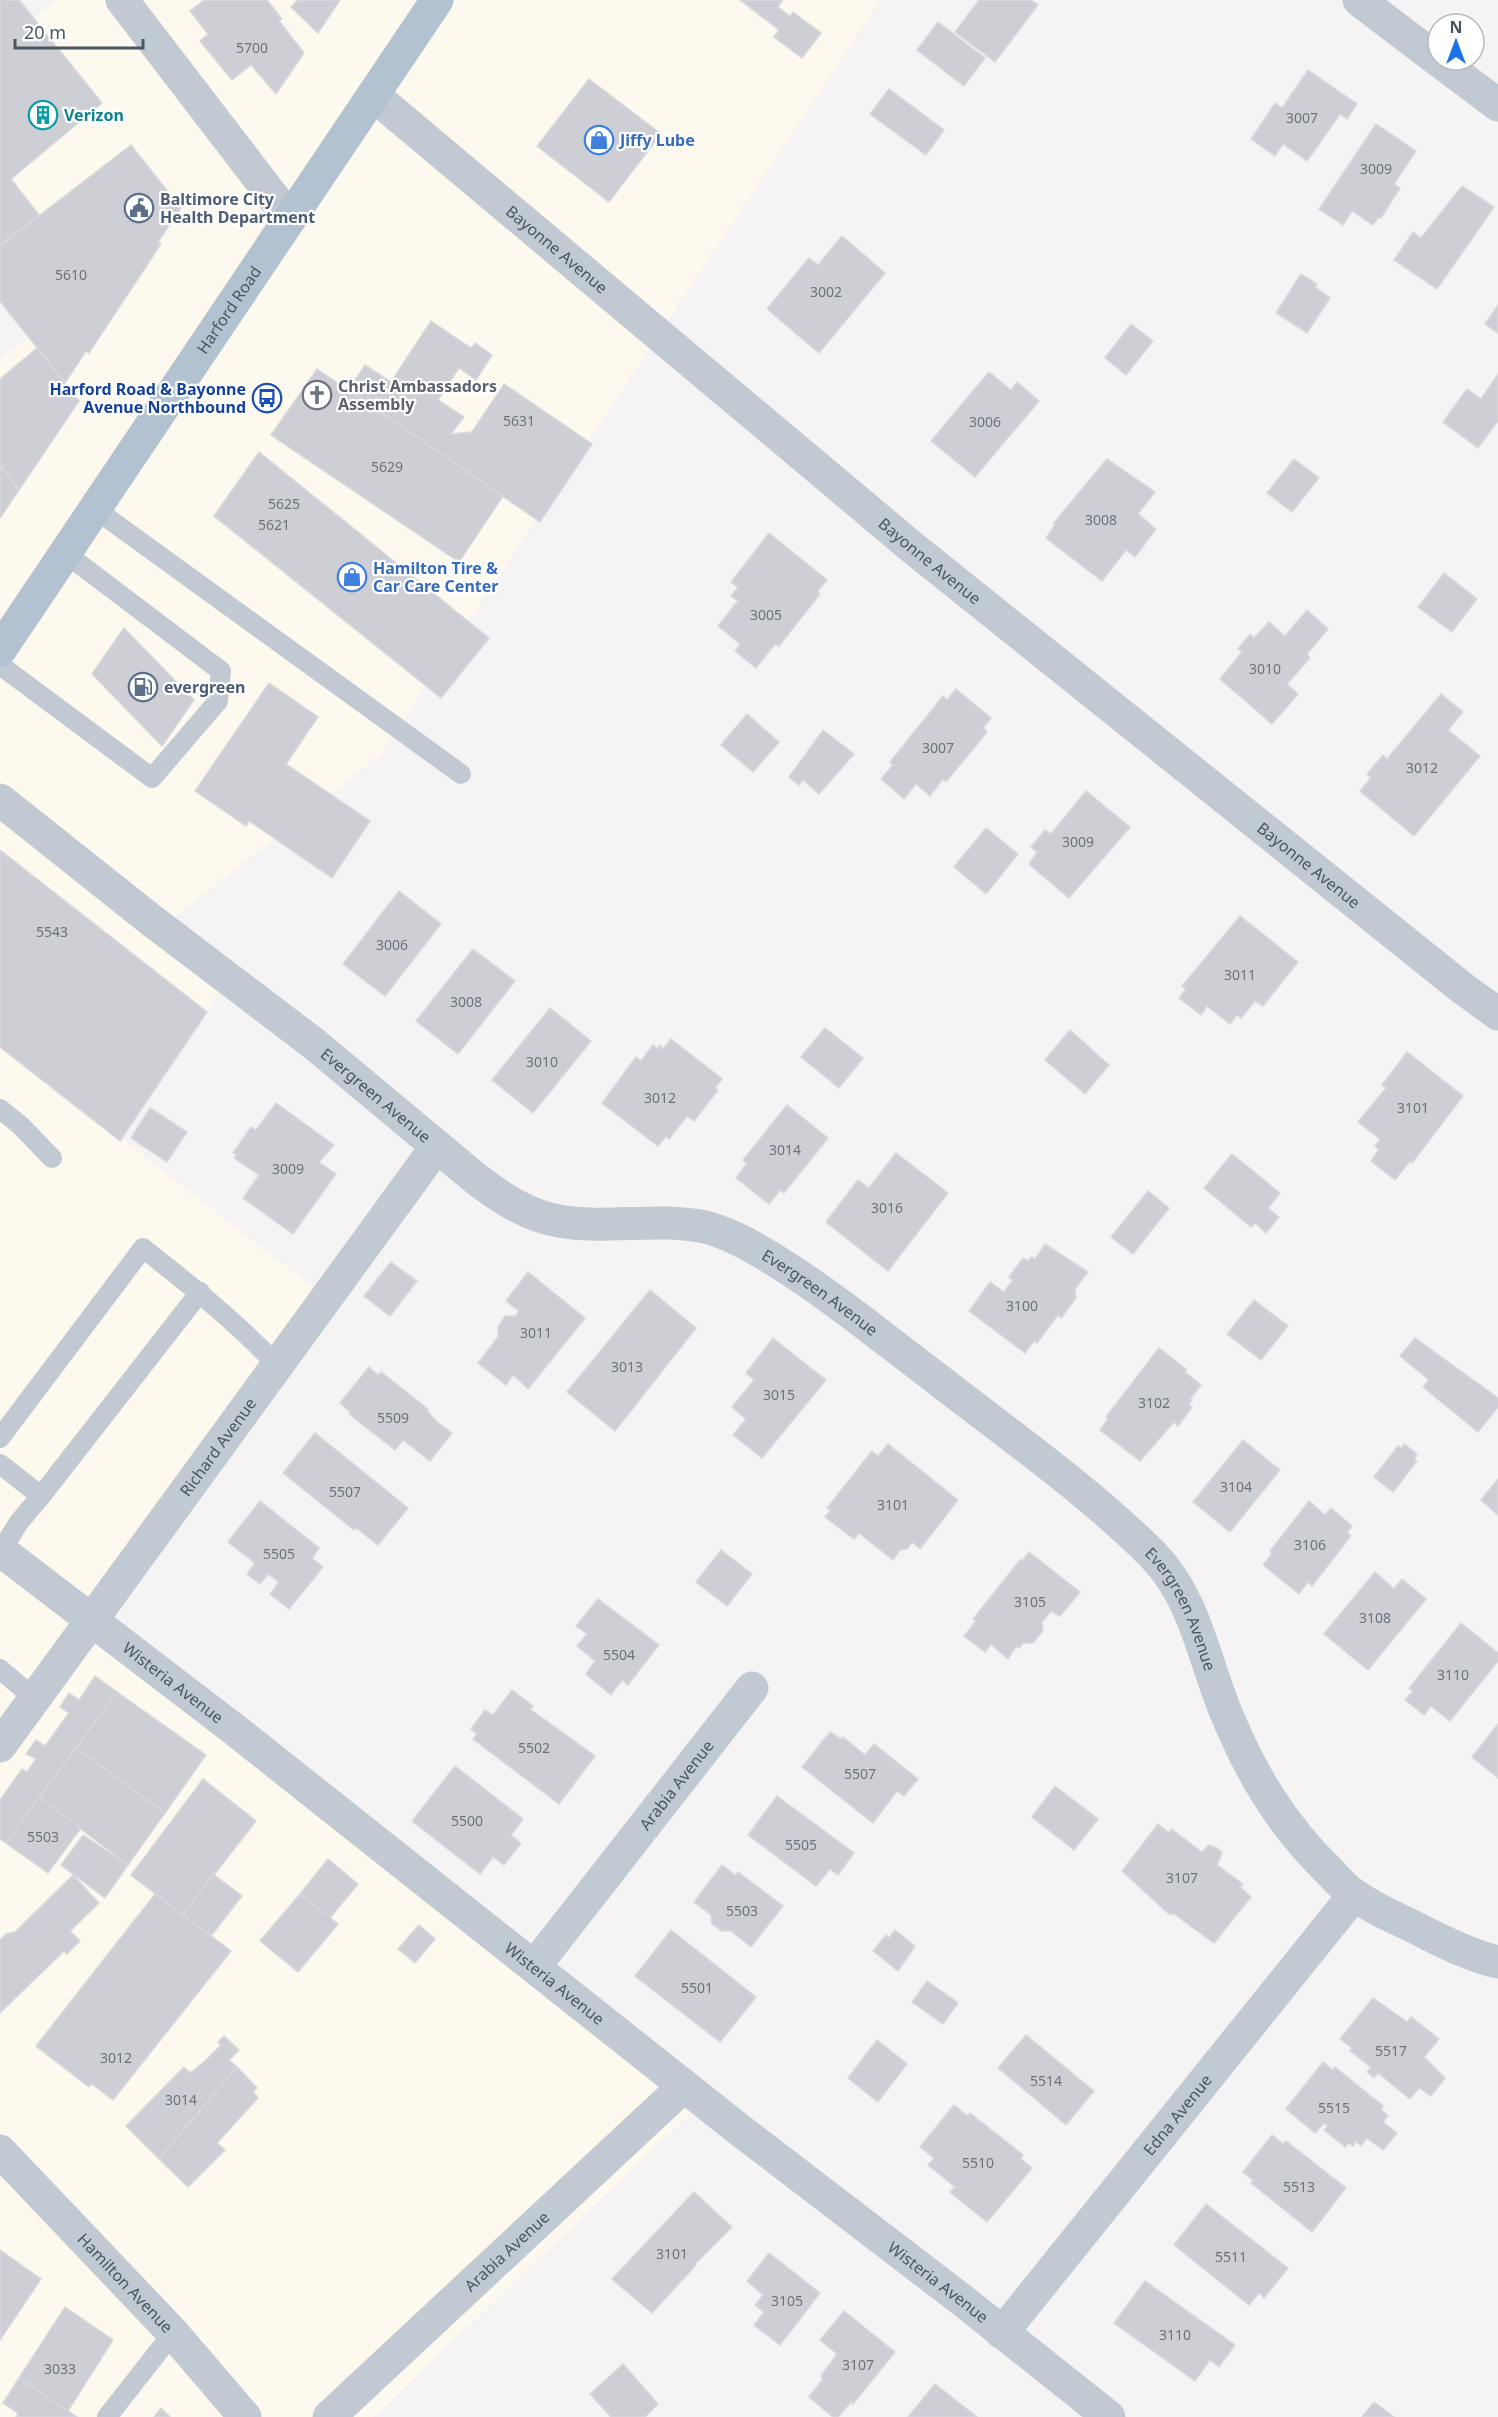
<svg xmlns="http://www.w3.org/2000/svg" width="1498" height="2417" viewBox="0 0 1498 2417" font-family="'Noto Sans',sans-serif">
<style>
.commercial{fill:#fdf9ef}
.building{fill:#cdcfd5;stroke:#d7d9de;stroke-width:1.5}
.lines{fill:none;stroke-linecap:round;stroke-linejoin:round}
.service{stroke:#c1cad2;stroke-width:20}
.minor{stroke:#c1cad2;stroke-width:33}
.tertiary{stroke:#c1cad2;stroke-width:33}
.primary{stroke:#b3c2d1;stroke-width:33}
.labels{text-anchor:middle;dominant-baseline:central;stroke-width:4.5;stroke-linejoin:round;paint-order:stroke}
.number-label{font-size:14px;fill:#6b747e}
.culture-label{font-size:16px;font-weight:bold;fill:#0d838f;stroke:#fff;text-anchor:start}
.shop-label{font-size:16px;font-weight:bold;fill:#366cbe;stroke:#fff;text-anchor:start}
.service-label{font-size:16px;font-weight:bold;fill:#4e5e75;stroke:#fff;text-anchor:start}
.street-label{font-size:16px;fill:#4a5661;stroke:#fff}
.worship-label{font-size:16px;font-weight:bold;fill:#5b616d;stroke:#fff;text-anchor:start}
.transit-label{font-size:16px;font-weight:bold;fill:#164399;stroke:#fff;text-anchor:end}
</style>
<rect width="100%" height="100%" fill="#f5f3f3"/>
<polygon class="commercial" points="56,0 880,0 380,755 162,927 229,979 122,1139 324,1296 87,1617 703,2101 374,2417 0,2417 0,360 35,331 0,286 0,44"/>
<g class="building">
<polygon points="0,0 19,0 102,103 11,179 39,215 0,246"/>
<polygon points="204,0 267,0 282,19 279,21 304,53 276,94 251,65 232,80 200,41 208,34 190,11"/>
<polygon points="298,0 340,0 318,33 291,7"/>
<polygon points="740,0 783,0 778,7 790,16 793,12 821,33 802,58 774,37 779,30"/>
<polygon points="979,0 1031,0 1038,5 995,62 955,32"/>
<polygon points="938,22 985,58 964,86 917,50"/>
<polygon points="1308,70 1357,104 1347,119 1340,114 1307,161 1283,144 1275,156 1251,139 1275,103 1282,108"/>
<polygon points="589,79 661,134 609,202 537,146"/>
<polygon points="889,89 944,130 926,155 870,114"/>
<polygon points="1376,124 1416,151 1394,184 1400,188 1381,218 1379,217 1373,225 1352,211 1343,225 1319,209"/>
<polygon points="131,145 181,208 158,242 161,244 89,353 86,351 65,383 0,301 0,246"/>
<polygon points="1462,186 1494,207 1437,289 1394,260 1413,232 1421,238"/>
<polygon points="842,236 885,273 819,353 767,309 809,258 818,265"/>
<polygon points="1301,274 1317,284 1315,287 1330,298 1307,333 1276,313"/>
<polygon points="1498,305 1498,333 1485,324"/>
<polygon points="431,321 471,348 475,343 492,355 476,380 459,368 438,400 464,417 451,434 472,432 504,384 592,444 540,522 348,390 365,365 391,382"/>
<polygon points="1131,324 1153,341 1126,375 1105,358"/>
<polygon points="37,348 79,401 19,490 0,465 0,379"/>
<polygon points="317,369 503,496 459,562 271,435"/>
<polygon points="989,372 1011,390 1017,382 1039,401 975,477 931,441"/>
<polygon points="1498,374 1498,421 1478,448 1443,422 1467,389 1481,399"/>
<polygon points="259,452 489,638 441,698 214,516"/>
<polygon points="1107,459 1155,492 1138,514 1156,529 1135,557 1126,550 1102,581 1046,538 1055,525 1053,524"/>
<polygon points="1294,459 1319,478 1292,512 1267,493"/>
<polygon points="0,465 19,490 0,518"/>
<polygon points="769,533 827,580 817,592 820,594 779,646 775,644 756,668 735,651 740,644 718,626 738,601 731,596 738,587 731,582"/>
<polygon points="1444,573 1477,599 1452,632 1418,607"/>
<polygon points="1307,610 1328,629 1307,654 1310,658 1287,684 1298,694 1272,724 1220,679 1242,652 1238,649 1250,634 1254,638 1269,622 1285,636"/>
<polygon points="124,628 194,700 162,746 92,674"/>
<polygon points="269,683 318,717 286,764 370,821 332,878 249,821 246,826 195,791"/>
<polygon points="956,689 991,718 983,728 987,732 946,782 943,779 930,796 916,784 904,799 881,779 893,765 890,762 943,696 947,700"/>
<polygon points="1441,694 1463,712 1448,730 1480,756 1414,836 1360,791 1371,778 1367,774 1383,755 1387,759"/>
<polygon points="747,714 779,742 753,772 721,745"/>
<polygon points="823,730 854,754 819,794 803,780 799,785 789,777"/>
<polygon points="1086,791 1130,827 1069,898 1029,864 1037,852 1031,847 1045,830 1051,834"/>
<polygon points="986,828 1018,854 986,894 954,867"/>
<polygon points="0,850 207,1012 120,1141 0,1047"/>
<polygon points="399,891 441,924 385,996 343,964"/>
<polygon points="1240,916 1298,962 1263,1006 1255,1001 1241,1018 1237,1015 1230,1024 1207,1006 1201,1015 1179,998 1186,989 1182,986"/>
<polygon points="473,949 515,981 458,1054 416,1021"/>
<polygon points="550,1008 591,1041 533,1113 492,1080"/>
<polygon points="825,1028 863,1058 839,1088 801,1057"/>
<polygon points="1070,1030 1109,1065 1085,1094 1045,1060"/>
<polygon points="671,1039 722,1079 715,1088 718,1090 694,1121 687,1116 669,1139 666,1136 658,1146 602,1103 636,1057 641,1061 653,1045 657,1049 660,1045 663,1049"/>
<polygon points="1407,1052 1463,1096 1412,1163 1410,1161 1395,1180 1371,1161 1379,1149 1375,1146 1380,1139 1358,1122 1386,1088 1382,1085"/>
<polygon points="276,1103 334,1145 319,1162 336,1174 293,1234 243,1198 259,1175 234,1158 237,1154 233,1153 251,1127 256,1130"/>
<polygon points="787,1105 828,1138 784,1193 780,1190 769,1204 736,1178 747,1163 743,1160"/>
<polygon points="150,1108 187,1132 167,1162 131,1138"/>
<polygon points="896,1153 948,1193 888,1271 826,1222 858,1180 869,1188"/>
<polygon points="1232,1154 1280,1193 1268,1208 1279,1217 1266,1233 1255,1223 1251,1227 1204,1188"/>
<polygon points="1148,1191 1169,1208 1133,1254 1111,1237"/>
<polygon points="1045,1244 1088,1272 1075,1289 1076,1298 1061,1318 1058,1315 1037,1343 1034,1341 1025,1353 969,1311 990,1282 1004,1292 1013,1280 1009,1277 1023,1258 1028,1261 1032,1257 1035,1259"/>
<polygon points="391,1262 417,1281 390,1316 364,1296"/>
<polygon points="528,1272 585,1318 528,1389 513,1375 506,1385 478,1363 498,1337 498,1327 505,1316 516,1316 519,1311 506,1301"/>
<polygon points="650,1290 696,1328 615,1431 567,1392"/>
<polygon points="1254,1300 1288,1326 1261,1360 1227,1334"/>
<polygon points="773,1338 826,1380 762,1458 733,1435 746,1419 732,1407 754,1380 746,1373"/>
<polygon points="1415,1338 1498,1398 1498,1407 1478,1432 1423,1387 1429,1380 1400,1356"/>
<polygon points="1159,1348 1187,1370 1185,1372 1201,1385 1190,1399 1192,1400 1189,1404 1192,1407 1178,1426 1174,1422 1140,1461 1100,1430 1108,1419 1106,1417"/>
<polygon points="369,1367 378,1375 381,1372 428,1409 427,1411 437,1422 452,1433 430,1461 403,1440 395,1450 349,1414 350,1412 340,1403"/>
<polygon points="315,1433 408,1508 378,1545 356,1528 354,1530 283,1473"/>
<polygon points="1243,1440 1280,1470 1230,1532 1193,1502"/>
<polygon points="888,1444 958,1500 920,1549 912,1542 907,1549 900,1550 893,1560 859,1533 854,1539 825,1517 831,1510 827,1508 872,1451 878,1456"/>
<polygon points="1404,1444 1417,1454 1414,1459 1417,1461 1393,1492 1374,1477 1398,1446 1402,1448"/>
<polygon points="1498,1479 1498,1515 1481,1500"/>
<polygon points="260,1501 319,1548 312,1558 323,1567 289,1609 270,1594 279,1582 268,1574 260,1584 247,1574 255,1563 228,1542"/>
<polygon points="1309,1501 1325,1515 1331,1508 1352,1526 1347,1533 1351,1536 1312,1586 1308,1582 1299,1594 1263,1565 1272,1554 1270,1551"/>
<polygon points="721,1550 752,1574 727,1606 696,1582"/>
<polygon points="1029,1552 1080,1592 1060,1616 1051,1611 1042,1622 1043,1631 1033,1643 1023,1643 1019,1648 1016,1646 1008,1659 991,1644 985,1652 964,1636 976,1621 973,1619 1020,1560 1022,1561"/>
<polygon points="1375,1572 1394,1589 1402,1579 1426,1599 1368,1670 1324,1634"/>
<polygon points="598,1599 659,1645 628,1685 622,1680 611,1695 586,1674 595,1661 577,1646 587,1634 576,1626"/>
<polygon points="1461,1623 1498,1653 1498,1661 1450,1721 1431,1706 1424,1715 1405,1700 1413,1691 1409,1688"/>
<polygon points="95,1676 117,1692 6,1843 0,1839 0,1800 22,1769 27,1772 36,1759 26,1754 36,1740 45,1746 69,1713 60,1707 69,1693 79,1700"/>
<polygon points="512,1690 533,1706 530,1709 595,1756 559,1804 473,1739 477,1734 471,1729 485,1710 493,1715"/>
<polygon points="117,1692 206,1755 165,1813 76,1748"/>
<polygon points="1498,1724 1498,1778 1472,1757"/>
<polygon points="830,1732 841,1739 843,1737 865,1755 874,1744 918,1779 904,1796 897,1791 873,1823 802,1767"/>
<polygon points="76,1748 165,1813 128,1865 39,1797"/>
<polygon points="455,1766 523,1819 511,1835 521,1843 504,1865 493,1857 480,1874 412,1821"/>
<polygon points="203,1779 256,1821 183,1915 131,1875"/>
<polygon points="1055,1786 1098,1819 1074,1850 1032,1817"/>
<polygon points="777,1796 854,1853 838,1875 830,1869 816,1886 748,1835"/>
<polygon points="39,1797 81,1828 48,1873 6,1843"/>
<polygon points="1158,1824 1169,1833 1171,1829 1202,1852 1209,1845 1217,1848 1222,1853 1217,1865 1243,1884 1240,1887 1251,1897 1214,1943 1174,1914 1169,1914 1122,1871"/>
<polygon points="83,1835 128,1865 105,1898 61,1865"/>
<polygon points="328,1859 358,1884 330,1918 300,1894"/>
<polygon points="722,1865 735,1875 738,1872 783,1906 751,1947 731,1931 722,1931 712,1924 711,1915 694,1902"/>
<polygon points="213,1874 242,1896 211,1936 183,1915"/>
<polygon points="73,1875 99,1903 70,1931 80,1941 67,1954 64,1951 0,2013 0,1940 6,1934 15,1932"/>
<polygon points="155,1894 231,1951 113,2100 92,2084 89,2087 36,2046"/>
<polygon points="300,1894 338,1924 298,1972 260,1941"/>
<polygon points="419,1925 435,1939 415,1963 398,1949"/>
<polygon points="671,1930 756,1997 720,2042 635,1976"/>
<polygon points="895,1930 915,1946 898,1971 873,1951 886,1935 889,1938"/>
<polygon points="927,1981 958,2003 943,2024 912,2002"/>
<polygon points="1373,1998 1407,2022 1411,2017 1439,2039 1424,2057 1445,2078 1431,2096 1419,2088 1410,2099 1378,2073 1374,2078 1367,2072 1371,2067 1350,2051 1352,2048 1340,2039"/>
<polygon points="1026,2035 1094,2091 1066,2125 998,2068"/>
<polygon points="224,2036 239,2050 229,2060 237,2067 159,2159 126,2126 184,2067 190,2073 205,2061 221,2045 218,2042"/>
<polygon points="877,2040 907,2064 878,2102 848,2078"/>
<polygon points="1323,2062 1333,2070 1335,2067 1383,2106 1381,2109 1388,2116 1383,2122 1397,2133 1383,2150 1367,2138 1361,2146 1356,2141 1353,2146 1349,2143 1345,2147 1324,2130 1328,2126 1324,2123 1315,2133 1286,2109"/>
<polygon points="237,2067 257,2088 253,2092 258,2098 217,2143 225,2150 188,2187 159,2159"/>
<polygon points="954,2105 968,2116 970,2113 1023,2155 1021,2159 1032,2168 987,2222 950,2192 955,2187 928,2165 934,2158 920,2147"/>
<polygon points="1272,2135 1283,2144 1286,2141 1346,2188 1312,2232 1251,2183 1254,2181 1243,2172"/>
<polygon points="694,2192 732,2227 695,2264 696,2265 652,2313 612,2279"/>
<polygon points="1206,2204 1288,2268 1264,2298 1259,2293 1249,2305 1174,2245"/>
<polygon points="0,2250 41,2279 0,2340"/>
<polygon points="769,2253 820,2293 780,2345 754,2325 764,2312 755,2305 763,2295 747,2281"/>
<polygon points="1145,2281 1235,2345 1219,2367 1210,2360 1195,2381 1114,2323"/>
<polygon points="65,2307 113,2340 68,2411 19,2378"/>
<polygon points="844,2311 895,2352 853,2404 851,2402 838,2417 833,2417 809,2397 823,2379 821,2376 837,2354 820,2340"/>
<polygon points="623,2364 658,2404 645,2417 611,2417 590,2394"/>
<polygon points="19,2378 68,2411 77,2417 16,2417 18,2413 3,2403"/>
<polygon points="935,2384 977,2417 908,2417"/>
<polygon points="1374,2402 1394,2417 1362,2417"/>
<polygon points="161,2408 170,2417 154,2417"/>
</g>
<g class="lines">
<g class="service">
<polyline points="95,509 461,774"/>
<polyline points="0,665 152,778 218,701 221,671 65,553"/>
<polyline points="0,1109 20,1125 52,1158"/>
<path d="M0,1438L143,1248C190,1285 236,1322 277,1365"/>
<polyline points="0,1464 41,1496 19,1522 1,1551"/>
<polyline points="41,1496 200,1292"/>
<polyline points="0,1669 34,1698"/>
<polyline points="107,2417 173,2333"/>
</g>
<g class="minor">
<polyline points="122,0 290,219"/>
<path id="s1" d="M373,95L913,548L1461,987L1498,1014"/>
<path id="s2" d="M0,800L151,920L313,1043L475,1178C500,1197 527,1216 559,1221C608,1230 659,1216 709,1228C733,1235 755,1248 776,1261C832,1296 883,1338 936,1378C1009,1435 1087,1489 1153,1555C1194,1597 1203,1655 1224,1708C1250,1772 1281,1825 1331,1873C1338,1881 1346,1890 1356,1896C1374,1909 1396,1918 1416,1928C1441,1941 1471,1956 1498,1962"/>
<path id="s3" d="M0,1550L235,1730L741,2131L962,2300L1109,2417"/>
<path id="s4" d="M0,1746L437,1146"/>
<path id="s5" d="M534,1967L752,1688"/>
<path id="s6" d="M1002,2333L1354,1895"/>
<path id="s7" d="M329,2417L684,2086"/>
</g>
<g class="tertiary">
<polyline points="1359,0 1438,60"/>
<polyline points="1438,60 1498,105"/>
<path id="s8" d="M0,2151L173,2333L245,2417"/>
</g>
<path class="primary" id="s9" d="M0,650L437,0"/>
</g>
<defs>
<g id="building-ring" transform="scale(1.5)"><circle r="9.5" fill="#fff" stroke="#0f9aa8" stroke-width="1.5"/><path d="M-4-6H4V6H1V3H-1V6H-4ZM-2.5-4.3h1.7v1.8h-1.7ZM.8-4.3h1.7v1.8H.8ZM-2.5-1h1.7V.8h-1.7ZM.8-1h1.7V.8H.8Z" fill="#0f9aa8"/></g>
<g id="shop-ring" transform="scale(1.5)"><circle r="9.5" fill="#fff" stroke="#3f7fe0" stroke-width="1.5"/><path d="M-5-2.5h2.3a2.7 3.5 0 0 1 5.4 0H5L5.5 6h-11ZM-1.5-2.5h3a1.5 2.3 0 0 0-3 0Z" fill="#3f7fe0"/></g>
<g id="civic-ring" transform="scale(1.5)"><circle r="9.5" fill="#fff" stroke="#5c6f8a" stroke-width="1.5"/><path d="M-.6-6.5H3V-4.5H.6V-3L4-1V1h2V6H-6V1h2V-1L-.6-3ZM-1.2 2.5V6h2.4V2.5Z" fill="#5c6f8a"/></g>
<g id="church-ring" transform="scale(1.5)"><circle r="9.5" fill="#fff" stroke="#6b7280" stroke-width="1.5"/><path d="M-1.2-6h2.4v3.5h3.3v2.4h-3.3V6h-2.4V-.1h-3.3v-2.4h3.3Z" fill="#6b7280"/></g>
<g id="bus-ring" transform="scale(1.5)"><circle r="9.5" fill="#fff" stroke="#1a4fb4" stroke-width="1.5"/><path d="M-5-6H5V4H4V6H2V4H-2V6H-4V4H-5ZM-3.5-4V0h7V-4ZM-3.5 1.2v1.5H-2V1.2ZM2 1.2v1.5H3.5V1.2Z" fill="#1a4fb4"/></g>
<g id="fuel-ring" transform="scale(1.5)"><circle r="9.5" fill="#fff" stroke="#5c6f8a" stroke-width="1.5"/><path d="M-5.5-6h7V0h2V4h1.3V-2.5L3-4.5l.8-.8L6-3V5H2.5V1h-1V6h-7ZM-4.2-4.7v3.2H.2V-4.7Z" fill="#5c6f8a"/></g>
</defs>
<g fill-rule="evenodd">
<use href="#building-ring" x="43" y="115"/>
<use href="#shop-ring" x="599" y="140"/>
<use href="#civic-ring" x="139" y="208"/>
<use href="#church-ring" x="317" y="395"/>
<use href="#bus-ring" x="267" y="398"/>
<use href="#shop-ring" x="352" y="577"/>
<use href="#fuel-ring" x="143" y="687"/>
</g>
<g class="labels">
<g class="number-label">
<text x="252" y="47">5700</text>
<text x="1302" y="117">3007</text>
<text x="1376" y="168">3009</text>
<text x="71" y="274">5610</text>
<text x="826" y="291">3002</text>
<text x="519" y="420">5631</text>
<text x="985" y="421">3006</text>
<text x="387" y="466">5629</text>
<text x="284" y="503">5625</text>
<text x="1101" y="519">3008</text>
<text x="274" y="524">5621</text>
<text x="766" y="614">3005</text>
<text x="1265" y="668">3010</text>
<text x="938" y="747">3007</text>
<text x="1422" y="767">3012</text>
<text x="1078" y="841">3009</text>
<text x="52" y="931">5543</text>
<text x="392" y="944">3006</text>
<text x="1240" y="974">3011</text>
<text x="466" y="1001">3008</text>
<text x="542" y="1061">3010</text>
<text x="660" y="1097">3012</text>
<text x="1413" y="1107">3101</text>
<text x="785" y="1149">3014</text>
<text x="288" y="1168">3009</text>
<text x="887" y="1207">3016</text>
<text x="1022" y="1305">3100</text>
<text x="536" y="1332">3011</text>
<text x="627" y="1366">3013</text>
<text x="779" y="1394">3015</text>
<text x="1154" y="1402">3102</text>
<text x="393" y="1417">5509</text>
<text x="1236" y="1486">3104</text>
<text x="345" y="1491">5507</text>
<text x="893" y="1504">3101</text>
<text x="1310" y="1544">3106</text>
<text x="279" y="1553">5505</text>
<text x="1030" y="1601">3105</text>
<text x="1375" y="1617">3108</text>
<text x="619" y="1654">5504</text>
<text x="1453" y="1674">3110</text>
<text x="534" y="1747">5502</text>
<text x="860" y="1773">5507</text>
<text x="467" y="1820">5500</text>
<text x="43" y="1836">5503</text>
<text x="801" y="1844">5505</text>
<text x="1182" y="1877">3107</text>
<text x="742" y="1910">5503</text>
<text x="697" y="1987">5501</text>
<text x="1391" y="2050">5517</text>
<text x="116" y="2057">3012</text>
<text x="1046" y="2080">5514</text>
<text x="181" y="2099">3014</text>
<text x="1334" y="2107">5515</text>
<text x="978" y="2162">5510</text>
<text x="1299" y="2186">5513</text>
<text x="672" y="2253">3101</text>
<text x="1231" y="2256">5511</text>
<text x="787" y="2300">3105</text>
<text x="1175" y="2334">3110</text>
<text x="858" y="2364">3107</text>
<text x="60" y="2368">3033</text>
</g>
<g class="culture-label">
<text x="64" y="115">Verizon</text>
</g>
<g class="shop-label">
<text x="620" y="140">Jiffy Lube</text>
<text x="373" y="568">Hamilton Tire &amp;<tspan x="373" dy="18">Car Care Center</tspan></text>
</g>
<g class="service-label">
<text x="160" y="199">Baltimore City<tspan x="160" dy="18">Health Department</tspan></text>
<text x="164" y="687">evergreen</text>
</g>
<g class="street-label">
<text stroke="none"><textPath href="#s1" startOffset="240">Bayonne Avenue</textPath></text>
<text stroke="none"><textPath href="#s9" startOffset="410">Harford Road</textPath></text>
<text stroke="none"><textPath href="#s1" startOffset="726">Bayonne Avenue</textPath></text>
<text stroke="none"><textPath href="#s1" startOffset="1212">Bayonne Avenue</textPath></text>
<text stroke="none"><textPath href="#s2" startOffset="478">Evergreen Avenue</textPath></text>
<text stroke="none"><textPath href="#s2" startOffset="982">Evergreen Avenue</textPath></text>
<text stroke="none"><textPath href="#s4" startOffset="370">Richard Avenue</textPath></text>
<text stroke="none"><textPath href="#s2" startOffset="1468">Evergreen Avenue</textPath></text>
<text stroke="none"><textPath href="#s3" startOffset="218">Wisteria Avenue</textPath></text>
<text stroke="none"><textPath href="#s5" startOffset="231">Arabia Avenue</textPath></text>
<text stroke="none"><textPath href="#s3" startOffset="704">Wisteria Avenue</textPath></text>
<text stroke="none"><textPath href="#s6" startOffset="280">Edna Avenue</textPath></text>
<text stroke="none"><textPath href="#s7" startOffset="243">Arabia Avenue</textPath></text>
<text stroke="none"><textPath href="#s8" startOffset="182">Hamilton Avenue</textPath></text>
<text stroke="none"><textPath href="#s3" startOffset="1190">Wisteria Avenue</textPath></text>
</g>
<g class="worship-label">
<text x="338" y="386">Christ Ambassadors<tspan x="338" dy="18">Assembly</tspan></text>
</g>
<g class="transit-label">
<text x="246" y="389">Harford Road &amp; Bayonne<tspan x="246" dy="18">Avenue Northbound</tspan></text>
</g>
</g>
<g transform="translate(1456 42)"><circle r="28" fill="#ffffff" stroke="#b7bbc0" stroke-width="1.5"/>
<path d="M0-4.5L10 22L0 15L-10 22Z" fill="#1a73e8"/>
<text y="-9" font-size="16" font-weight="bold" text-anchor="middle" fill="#4a5661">N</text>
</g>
<path d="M15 39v9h128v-9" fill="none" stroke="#4a5661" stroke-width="3"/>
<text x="24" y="39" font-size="18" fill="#4a5661" stroke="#ffffff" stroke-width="4.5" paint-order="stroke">20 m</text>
</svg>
